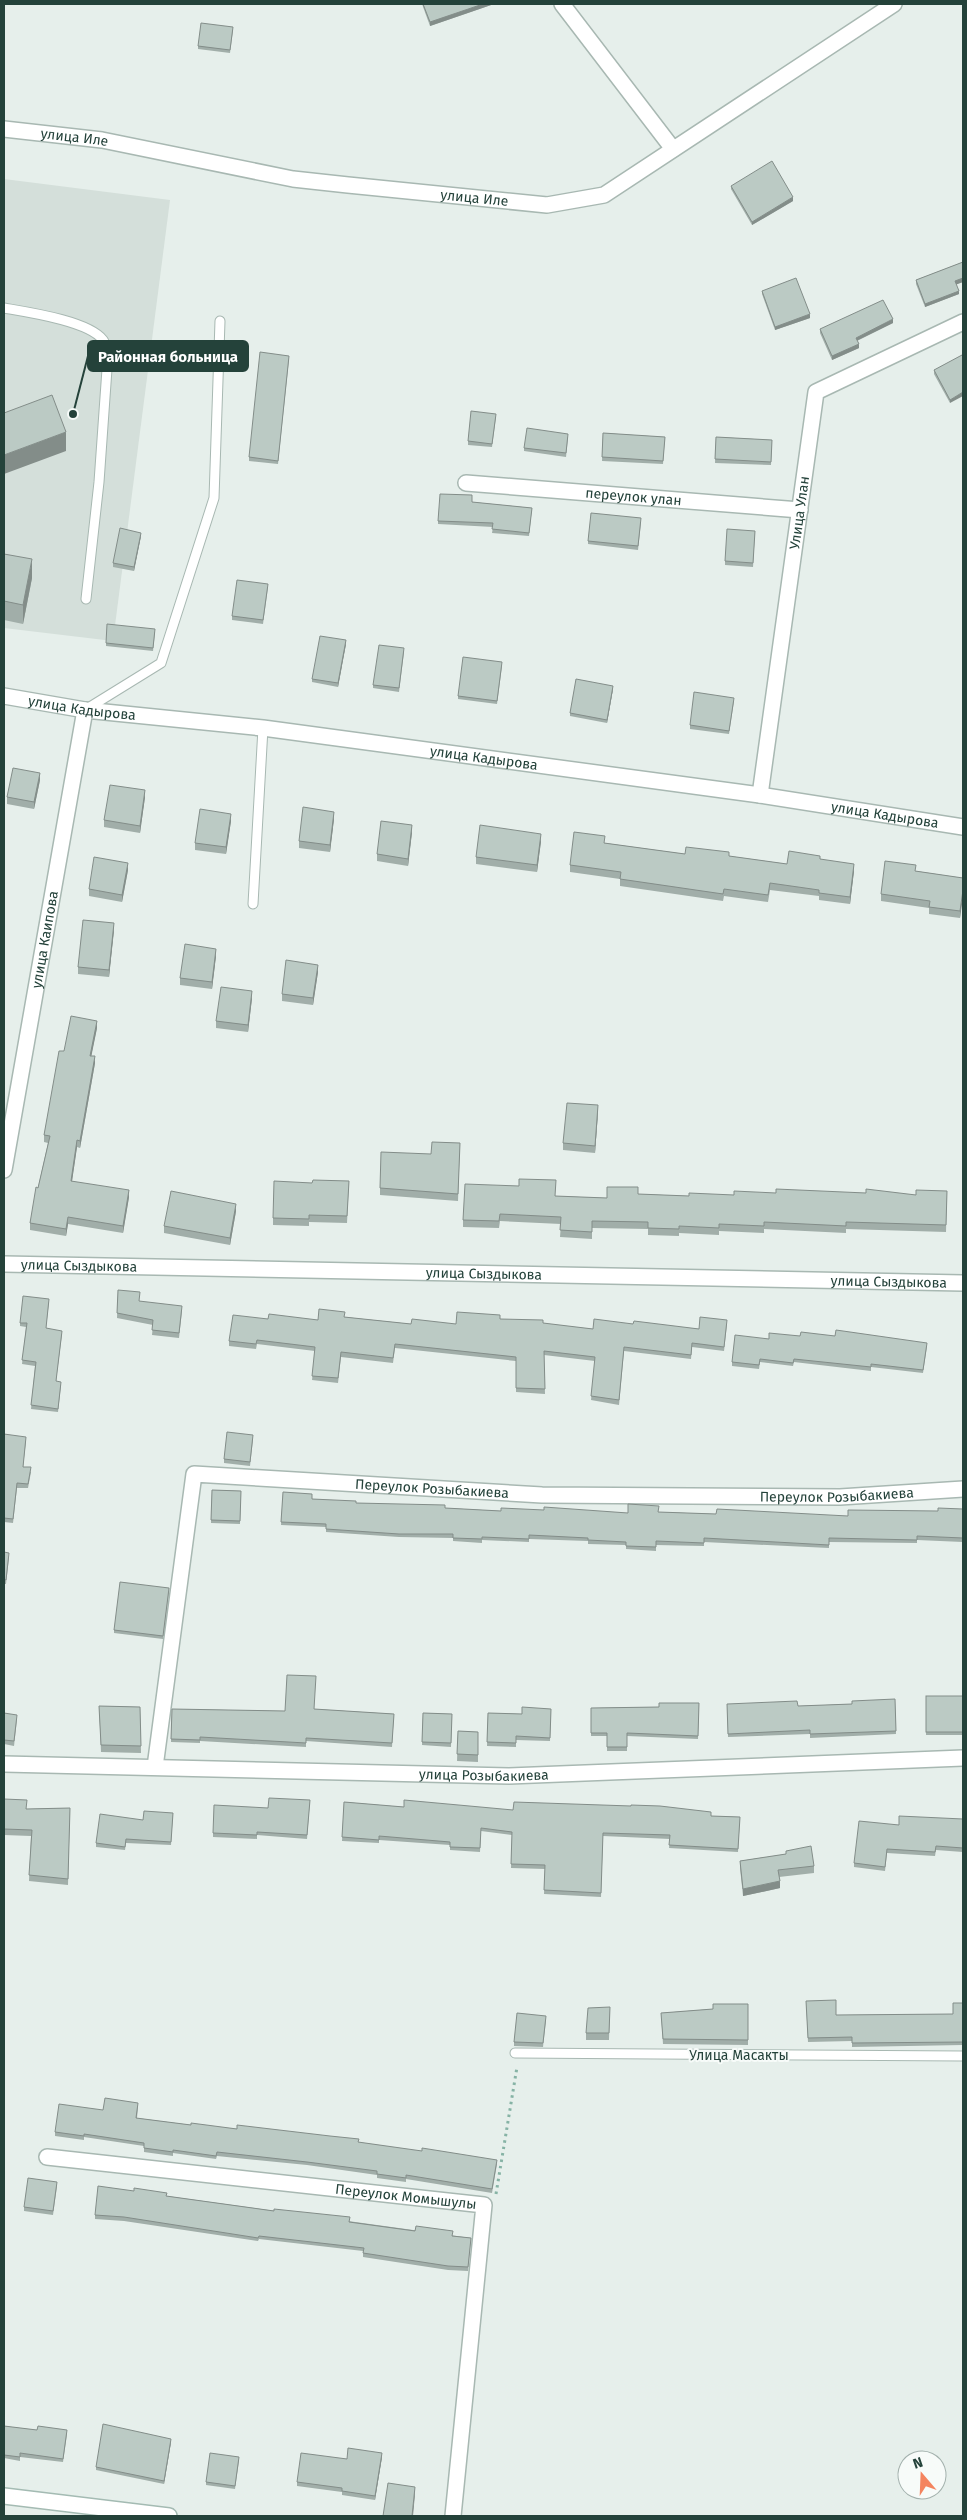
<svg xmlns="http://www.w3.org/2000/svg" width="967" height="2520" viewBox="0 0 967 2520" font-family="'Fira Sans',sans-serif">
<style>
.built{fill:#d4dfda}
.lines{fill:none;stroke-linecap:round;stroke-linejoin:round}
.lane-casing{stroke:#a8b8b2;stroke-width:11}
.street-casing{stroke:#a8b8b2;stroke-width:18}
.secondary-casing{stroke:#a4bbb3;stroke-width:18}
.path{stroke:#86b3a5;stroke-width:3;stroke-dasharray:2.5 4;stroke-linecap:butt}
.lane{stroke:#fff;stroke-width:9}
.street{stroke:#fff;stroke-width:15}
.secondary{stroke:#fff;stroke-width:15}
.wall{fill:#a1aea9}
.shaded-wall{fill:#838d89}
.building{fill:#bbcac4;stroke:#838d89}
.labels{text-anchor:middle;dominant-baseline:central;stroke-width:4;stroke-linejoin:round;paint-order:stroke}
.street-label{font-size:14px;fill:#24423a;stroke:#f7fbf9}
.leader{fill:none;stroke:#24423a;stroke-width:2}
.callout-dot{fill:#24423a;stroke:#f7fbf9;stroke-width:2}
.callout{fill:#24423a;stroke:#24423a;stroke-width:2}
.callout-label{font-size:15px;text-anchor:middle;font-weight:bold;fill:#fff}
</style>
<rect width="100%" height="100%" fill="#e6efeb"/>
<polygon class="built" points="4,179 170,200 113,641 4,628"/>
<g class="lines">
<g class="lane-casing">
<g id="lane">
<path d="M4,308C27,312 89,321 103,340C106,344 107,351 108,355L99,482L86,599"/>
<polyline points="85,710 161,663 214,498 220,321"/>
<polyline points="253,904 263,728"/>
<polyline points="515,2053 963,2056"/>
</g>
</g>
<g class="street-casing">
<g id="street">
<polyline points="562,4 673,149"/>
<path id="s1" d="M4,129L102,140L293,179L348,185L547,205L604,195L894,4"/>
<path id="s2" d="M466,483L800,510"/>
<path id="s3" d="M4,696L85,710L263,728L760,795L963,827"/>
<path id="s4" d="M760,795L816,392L963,322"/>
<path id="s5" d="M4,1170L85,710"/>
<path id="s6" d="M4,1264L963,1283"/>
<path id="s7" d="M4,1764L509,1776L963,1758"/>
<path id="s8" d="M155,1767L194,1474L542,1495L840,1497L963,1489"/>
<path id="s9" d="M47,2157L484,2205L453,2516"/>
</g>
</g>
<g class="secondary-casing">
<polyline id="secondary" points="4,2496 169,2516"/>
</g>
<polyline class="path" points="496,2194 517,2067"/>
<use href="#lane" class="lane"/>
<use href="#street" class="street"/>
<use href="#secondary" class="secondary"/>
</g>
<g class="wall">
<polygon points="422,4 494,4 430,26"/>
<polygon points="233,30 230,53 198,49 198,46"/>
<polygon points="731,186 793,201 752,225 731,189"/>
<polygon points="963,262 963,282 956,284 959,294 925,307 916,284 916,280"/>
<polygon points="762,291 810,318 775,330 762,294"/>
<polygon points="893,323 857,341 859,348 832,360 820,333 820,329"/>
<polygon points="963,357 950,403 934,374 934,370"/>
<polygon points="289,359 278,464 249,461 249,457"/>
<polygon points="496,417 492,447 468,445 468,441"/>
<polygon points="603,433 665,437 663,464 602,461"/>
<polygon points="568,437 566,457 524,451 524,448"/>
<polygon points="716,437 772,440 771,465 715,463"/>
<polygon points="472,502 532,508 529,536 492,533 493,527 438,524 438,521"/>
<polygon points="641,522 638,550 588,544 588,541"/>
<polygon points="755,531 753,567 725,565 725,561"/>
<polygon points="141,536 134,571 113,567 113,563"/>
<polygon points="4,554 32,578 23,624 4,620"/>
<polygon points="268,587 263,624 232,620 232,616"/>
<polygon points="155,632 153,651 106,646 106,643"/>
<polygon points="346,644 338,687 312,682 312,679"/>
<polygon points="404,652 399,692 373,688 373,685"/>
<polygon points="502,666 497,704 458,699 458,696"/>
<polygon points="613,689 607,723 570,716 570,713"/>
<polygon points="734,701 729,734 690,729 690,725"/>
<polygon points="40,780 34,809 7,804 7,797"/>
<polygon points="145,797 140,833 104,827 104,820"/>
<polygon points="334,819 330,852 299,848 299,841"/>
<polygon points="231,821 226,854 195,850 195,843"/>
<polygon points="412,832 408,866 377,861 377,854"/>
<polygon points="541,841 537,872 476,864 476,857"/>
<polygon points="605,843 685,854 729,856 787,864 820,859 854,871 850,904 819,900 819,896 770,890 768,902 724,896 723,901 620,886 620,879 570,872 570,865"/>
<polygon points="128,870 122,902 89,896 89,889"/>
<polygon points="916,871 963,878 960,918 929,914 929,908 881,901 881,894"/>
<polygon points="114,930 109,977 78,974 78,967"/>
<polygon points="216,956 212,989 180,985 180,978"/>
<polygon points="318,972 313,1005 282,1001 282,994"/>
<polygon points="252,998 248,1032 216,1028 216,1021"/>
<polygon points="97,1028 91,1056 95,1063 80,1148 77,1147 72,1181 129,1197 123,1233 68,1224 66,1236 30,1230 30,1223 48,1143 44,1142 44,1135 64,1051"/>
<polygon points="598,1112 595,1153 563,1150 563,1143"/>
<polygon points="460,1143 458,1201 380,1195 380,1188 431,1154"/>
<polygon points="349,1181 347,1223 309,1222 309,1226 273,1225 273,1218 312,1183"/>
<polygon points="519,1186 555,1196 607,1198 638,1194 689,1196 734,1195 776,1193 866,1193 916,1195 947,1191 946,1232 846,1229 846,1233 764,1229 764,1233 719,1231 719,1235 679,1233 679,1236 648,1235 648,1229 592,1228 592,1239 560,1237 561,1224 500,1221 499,1228 463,1227 463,1220"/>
<polygon points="236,1211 230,1245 164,1233 164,1226"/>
<polygon points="118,1290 139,1301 182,1311 179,1338 152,1335 153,1325 117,1318"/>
<polygon points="49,1302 46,1328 62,1334 56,1381 61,1385 58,1412 31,1409 35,1366 22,1364 26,1327 20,1326 20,1323"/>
<polygon points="345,1317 411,1324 456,1324 500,1319 593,1329 633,1324 699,1329 727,1324 724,1351 692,1347 691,1359 624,1351 619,1405 591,1400 595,1361 544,1355 545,1394 516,1392 516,1361 395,1348 393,1363 341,1357 338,1383 312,1380 315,1351 257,1344 256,1349 229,1346 229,1341 268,1319 318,1320"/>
<polygon points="800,1336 927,1346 923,1373 871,1367 871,1371 794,1362 793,1366 760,1362 759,1369 732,1366 732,1362 769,1339"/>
<polygon points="4,1434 26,1441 23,1467 31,1472 28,1488 17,1488 13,1523 4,1522"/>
<polygon points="253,1439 250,1466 224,1463 224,1459"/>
<polygon points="212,1490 241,1491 240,1524 211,1523"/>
<polygon points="283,1492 312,1499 356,1503 445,1508 501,1511 628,1513 658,1512 716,1514 848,1516 938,1511 963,1509 963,1542 917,1540 917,1543 829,1542 829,1548 704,1542 704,1546 656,1545 656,1551 626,1549 626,1545 588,1544 588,1541 529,1539 529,1542 482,1540 482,1543 453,1541 453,1538 399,1537 326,1532 326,1527 281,1525"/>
<polygon points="4,1552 9,1557 6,1584 4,1584"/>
<polygon points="169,1592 163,1639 114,1633 114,1630"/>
<rect x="926" y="1696" width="37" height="39"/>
<polygon points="895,1699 896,1734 810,1738 810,1734 728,1737 727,1704 798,1706 852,1704"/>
<polygon points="699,1703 698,1739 627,1736 627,1751 607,1751 607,1736 591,1736 591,1708 659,1707"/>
<polygon points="99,1706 140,1707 141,1753 101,1752"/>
<polygon points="172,1709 285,1711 314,1709 394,1714 392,1747 306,1741 306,1747 200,1741 200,1743 171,1742"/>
<polygon points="551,1709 550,1741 516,1740 516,1747 487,1746 488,1713 522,1714"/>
<polygon points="4,1713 17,1719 14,1746 4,1744"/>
<polygon points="423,1713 452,1714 451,1747 422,1745"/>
<polygon points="458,1731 478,1732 478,1762 457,1761"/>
<polygon points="4,1799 27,1809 70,1808 68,1885 29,1881 31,1836 4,1835"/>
<polygon points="310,1800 307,1839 257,1835 257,1839 213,1837 213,1833 268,1808"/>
<polygon points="344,1802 404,1807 711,1816 740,1817 738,1852 669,1848 670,1839 603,1836 601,1897 544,1894 545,1869 511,1868 512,1835 481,1831 480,1852 450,1850 450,1845 379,1840 379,1843 342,1841"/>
<polygon points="173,1813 171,1845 126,1843 125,1850 96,1847 96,1843 143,1820"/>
<polygon points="963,1819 963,1852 936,1850 935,1856 887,1853 885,1871 854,1867 854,1863 899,1825"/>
<polygon points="786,1851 814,1866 814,1873 779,1877 780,1888 743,1896 740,1868 740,1861 786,1854"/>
<polygon points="806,2001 836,2015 953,2014 963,2003 963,2045 852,2047 852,2041 808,2042"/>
<polygon points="748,2004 748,2045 663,2044 661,2013 713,2009"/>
<polygon points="610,2007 609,2040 586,2040 586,2033"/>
<polygon points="546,2020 543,2047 514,2046 514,2042"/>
<polygon points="138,2107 137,2118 191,2125 237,2129 358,2142 497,2164 492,2193 406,2179 406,2182 377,2178 377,2175 307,2165 217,2156 216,2159 173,2153 173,2156 144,2152 144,2146 84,2137 84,2140 55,2136 55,2132 103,2110"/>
<polygon points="57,2186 53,2215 24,2211 24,2207"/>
<polygon points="167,2196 471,2238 468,2271 448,2270 363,2257 363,2251 259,2239 258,2241 124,2221 95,2219 95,2215"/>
<polygon points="4,2426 67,2434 63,2462 20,2457 20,2461 4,2458"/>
<polygon points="171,2442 164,2484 96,2470 96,2467"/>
<polygon points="382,2457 375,2500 342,2495 342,2492 297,2486 297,2482 347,2459"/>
<polygon points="239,2460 235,2489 206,2485 206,2482"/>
</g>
<g class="shaded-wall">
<polygon points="483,4 494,4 430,26 430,22"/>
<polygon points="793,197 793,201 752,225 752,222"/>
<polygon points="963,278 963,282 955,285 955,281"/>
<polygon points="959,291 959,294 925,307 925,304"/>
<polygon points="810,314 810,318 775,330 775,327"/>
<polygon points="893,319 893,323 856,341 856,338"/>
<polygon points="859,344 859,348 832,360 832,356"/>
<polygon points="963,392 963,396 950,403 950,400"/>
<polygon points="66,432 66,451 4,474 4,455"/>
<polygon points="141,533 141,536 134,571 134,567"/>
<polygon points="32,559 32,578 23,624 23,605"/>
<polygon points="346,640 346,644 338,687 338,683"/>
<polygon points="613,686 613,689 607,723 607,720"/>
<polygon points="40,773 40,780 34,809 34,802"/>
<polygon points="145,790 145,797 140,833 140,826"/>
<polygon points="334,812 334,819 330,852 330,845"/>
<polygon points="231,814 231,821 226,854 226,847"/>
<polygon points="412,825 412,832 408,866 408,859"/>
<polygon points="541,834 541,841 537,872 537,865"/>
<polygon points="128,863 128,870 122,902 122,895"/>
<polygon points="854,864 854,871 850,904 850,897"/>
<polygon points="963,890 963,897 960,918 960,911"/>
<polygon points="114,923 114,930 109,977 109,970"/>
<polygon points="216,949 216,956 212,989 212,982"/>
<polygon points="318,965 318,972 313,1005 313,998"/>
<polygon points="252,991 252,998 248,1032 248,1025"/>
<polygon points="97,1021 97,1028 90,1063 90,1056"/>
<polygon points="95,1056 95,1063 80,1148 80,1141"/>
<polygon points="598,1105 598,1112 595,1153 595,1146"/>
<polygon points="77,1140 77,1147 71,1188 71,1181"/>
<polygon points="129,1190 129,1197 123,1233 123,1226"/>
<polygon points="236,1204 236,1211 230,1245 230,1238"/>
<polygon points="68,1217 68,1224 66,1236 66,1229"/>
<polygon points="780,1881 780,1888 743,1896 743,1889"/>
<polygon points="171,2439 171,2442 164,2484 164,2481"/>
<polygon points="382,2453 382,2457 375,2500 375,2496"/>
<polygon points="415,2487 415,2494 413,2516 412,2516"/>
</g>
<g class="building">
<polygon points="423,4 483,4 430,22"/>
<polygon points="201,23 233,27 230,50 198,46"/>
<polygon points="772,161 793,197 752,222 731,186"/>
<polygon points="963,262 963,278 955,281 959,291 925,304 916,280"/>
<polygon points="796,278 810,314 775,327 762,291"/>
<polygon points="883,300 893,319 856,338 859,344 832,356 820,329"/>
<polygon points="260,352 289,356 278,461 249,457"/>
<polygon points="962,355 963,357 963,392 950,400 934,370"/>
<polygon points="52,395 66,432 4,455 4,413"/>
<polygon points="471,411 496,414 492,444 468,441"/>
<polygon points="527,428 568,434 566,453 524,448"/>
<polygon points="603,433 665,437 663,461 602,457"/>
<polygon points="716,437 772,440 771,462 715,459"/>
<polygon points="440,494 472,495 472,502 532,508 529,533 492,529 493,523 438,521"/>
<polygon points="591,513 641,518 638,546 588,541"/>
<polygon points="120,528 141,533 134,567 113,563"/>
<polygon points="727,529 755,531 753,563 725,561"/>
<polygon points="4,554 32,559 23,605 4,601"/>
<polygon points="237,580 268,584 263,620 232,616"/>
<polygon points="107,624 155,629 153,648 106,643"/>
<polygon points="320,636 346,640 338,683 312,679"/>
<polygon points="379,645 404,648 399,688 373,685"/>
<polygon points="463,657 502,662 497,701 458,696"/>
<polygon points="576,679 613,686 607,720 570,713"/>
<polygon points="694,692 734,698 729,731 690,725"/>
<polygon points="13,768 40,773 34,802 7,797"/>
<polygon points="110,785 145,790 140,826 104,820"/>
<polygon points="303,807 334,812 330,845 299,841"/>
<polygon points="200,809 231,814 226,847 195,843"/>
<polygon points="381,821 412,825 408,859 377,854"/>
<polygon points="480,825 541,834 537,865 476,857"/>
<polygon points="574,832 605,836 604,843 685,854 686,847 729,852 729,856 787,864 789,851 820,856 820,859 854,864 850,897 819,893 819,890 770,883 768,895 724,889 723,894 620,879 621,872 570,865"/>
<polygon points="94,857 128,863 122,895 89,889"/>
<polygon points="885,861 916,865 915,871 963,878 963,890 960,911 929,907 930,901 881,894"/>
<polygon points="83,920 114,923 109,970 78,967"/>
<polygon points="185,944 216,949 212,982 180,978"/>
<polygon points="286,960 318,965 313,998 282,994"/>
<polygon points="221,987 252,991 248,1025 216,1021"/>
<polygon points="71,1016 97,1021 90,1056 95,1056 80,1141 77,1140 71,1181 129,1190 123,1226 68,1217 66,1229 30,1223 36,1187 38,1188 50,1136 44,1135 59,1051 64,1051"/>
<polygon points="567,1103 598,1105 595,1146 563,1143"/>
<polygon points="432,1142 460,1143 458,1194 380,1188 381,1152 431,1154"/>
<polygon points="519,1179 556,1180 555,1196 607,1198 607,1187 638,1187 638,1194 689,1196 689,1193 734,1195 734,1191 776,1193 776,1189 866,1193 866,1189 916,1195 916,1190 947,1191 946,1225 846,1222 846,1226 764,1222 764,1226 719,1224 719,1228 679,1226 679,1229 648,1228 648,1222 592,1221 592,1232 560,1230 561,1217 500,1214 499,1221 463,1220 465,1184 519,1186"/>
<polygon points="313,1180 349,1181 347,1216 309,1215 309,1219 273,1218 274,1181 312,1183"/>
<polygon points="171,1191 236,1204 230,1238 164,1226"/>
<polygon points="118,1290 140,1292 139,1301 182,1306 179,1333 152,1330 153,1320 117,1313"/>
<polygon points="23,1296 49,1299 46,1328 62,1331 56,1381 61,1382 58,1409 31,1405 36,1362 22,1360 27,1323 20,1323"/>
<polygon points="319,1309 345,1312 344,1317 411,1324 412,1319 456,1324 457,1312 500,1315 500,1319 543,1320 543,1323 593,1329 594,1319 633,1324 634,1321 699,1329 700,1317 727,1320 724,1347 692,1343 691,1355 624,1347 619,1400 591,1396 595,1357 544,1351 545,1389 516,1388 516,1357 395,1344 393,1358 341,1352 338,1378 312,1376 315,1347 257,1340 256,1344 229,1341 233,1315 268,1319 269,1314 318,1320"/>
<polygon points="836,1330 927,1343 923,1370 871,1364 871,1367 794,1359 793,1363 760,1359 759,1365 732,1362 735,1335 769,1339 769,1333 800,1336 801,1332 835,1336"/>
<polygon points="227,1432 253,1435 250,1462 224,1459"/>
<polygon points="4,1434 26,1437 23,1467 31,1467 28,1484 17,1483 13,1519 4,1518"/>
<polygon points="212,1490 241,1491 240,1521 211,1520"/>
<polygon points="283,1492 312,1494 312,1499 356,1501 356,1503 445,1505 445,1508 501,1511 501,1508 544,1510 544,1507 628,1513 628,1504 659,1506 658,1512 716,1514 717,1509 848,1516 848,1510 938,1511 938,1508 963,1509 963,1538 917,1536 917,1540 829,1538 829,1545 704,1538 704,1543 656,1541 656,1547 626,1546 626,1542 588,1540 588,1538 529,1535 529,1539 482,1537 482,1539 453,1538 453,1534 399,1534 326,1529 326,1524 281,1522"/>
<polygon points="4,1552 9,1553 6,1580 4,1579"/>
<polygon points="120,1582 169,1588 163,1636 114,1630"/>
<polygon points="287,1675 316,1676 314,1709 394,1714 392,1743 306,1738 306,1743 200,1737 200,1740 171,1739 172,1709 285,1711"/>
<rect x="926" y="1696" width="37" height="36"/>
<polygon points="895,1699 896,1731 810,1734 810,1730 728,1734 727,1704 797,1701 798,1706 852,1704 852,1701"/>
<polygon points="659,1703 699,1703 698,1736 627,1733 627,1747 607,1747 607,1733 591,1733 591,1708 659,1707"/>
<polygon points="99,1706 140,1707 141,1746 101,1745"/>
<polygon points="522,1707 551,1709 550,1738 516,1736 516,1743 487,1742 488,1713 522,1714"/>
<polygon points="4,1713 17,1715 14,1741 4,1740"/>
<polygon points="423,1713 452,1714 451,1743 422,1742"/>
<polygon points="458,1731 478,1732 478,1755 457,1754"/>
<polygon points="269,1798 310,1800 307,1835 257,1832 257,1835 213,1833 214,1805 268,1808"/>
<polygon points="4,1799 27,1800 26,1809 70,1808 68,1879 29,1875 32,1830 4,1829"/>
<polygon points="404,1800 513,1810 514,1802 631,1806 631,1805 660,1806 711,1812 711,1816 740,1817 738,1849 669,1845 670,1835 603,1833 601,1893 544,1890 545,1865 511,1864 512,1832 481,1828 480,1848 450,1847 450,1842 379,1836 379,1840 342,1837 344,1802 404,1807"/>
<polygon points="144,1811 173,1813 171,1842 126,1839 125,1847 96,1843 100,1814 143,1820"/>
<polygon points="899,1816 963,1819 963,1848 936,1846 935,1852 887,1849 885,1867 854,1863 859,1821 899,1825"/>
<polygon points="811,1846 814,1866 778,1870 780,1881 743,1889 740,1861 786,1854 786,1851"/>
<polygon points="836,2000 836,2015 953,2014 953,2003 963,2003 963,2042 852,2043 852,2037 808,2038 806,2001"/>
<polygon points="713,2004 748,2004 748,2040 663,2039 661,2013 713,2009"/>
<polygon points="610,2007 609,2033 586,2033 588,2008"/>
<polygon points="517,2013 546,2016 543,2043 514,2042"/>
<polygon points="105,2098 138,2103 136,2118 191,2125 191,2123 237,2129 237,2125 330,2136 359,2139 358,2142 422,2151 422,2148 497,2160 492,2189 406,2175 406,2178 377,2174 377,2171 307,2162 217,2152 216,2156 173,2150 173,2152 144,2148 144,2143 84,2134 84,2136 55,2132 59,2104 103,2110"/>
<polygon points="28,2178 57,2182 53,2211 24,2207"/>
<polygon points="98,2186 134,2191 134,2188 167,2193 166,2196 274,2211 274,2209 350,2217 349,2222 415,2231 416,2226 453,2231 452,2236 471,2238 468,2267 448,2266 363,2253 364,2248 259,2236 258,2238 124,2217 95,2215"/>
<polygon points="103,2424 171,2439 164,2481 96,2467"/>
<polygon points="4,2426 37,2430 38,2426 67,2430 63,2459 20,2453 20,2457 4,2455"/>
<polygon points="348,2448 382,2453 375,2496 342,2491 342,2488 297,2482 301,2453 347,2459"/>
<polygon points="210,2453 239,2457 235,2486 206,2482"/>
<polygon points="388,2483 415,2487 412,2516 383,2516"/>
</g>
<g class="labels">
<g class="street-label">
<text stroke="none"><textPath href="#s1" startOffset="71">улица Иле</textPath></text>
<text stroke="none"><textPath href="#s1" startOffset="476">улица Иле</textPath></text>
<text stroke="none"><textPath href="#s2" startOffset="168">переулок улан</textPath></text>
<text stroke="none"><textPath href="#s4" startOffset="285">Улица Улан</textPath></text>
<text stroke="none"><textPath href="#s3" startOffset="79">улица Кадырова</textPath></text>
<text stroke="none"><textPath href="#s3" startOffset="484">улица Кадырова</textPath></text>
<text stroke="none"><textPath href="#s3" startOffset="889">улица Кадырова</textPath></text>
<text stroke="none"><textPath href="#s5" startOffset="234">улица Каипова</textPath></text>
<text stroke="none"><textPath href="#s6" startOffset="75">улица Сыздыкова</textPath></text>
<text stroke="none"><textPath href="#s6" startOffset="480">улица Сыздыкова</textPath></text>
<text stroke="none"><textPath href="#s6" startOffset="885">улица Сыздыкова</textPath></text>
<text stroke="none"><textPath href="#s8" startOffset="534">Переулок Розыбакиева</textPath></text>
<text stroke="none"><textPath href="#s8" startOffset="939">Переулок Розыбакиева</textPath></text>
<text stroke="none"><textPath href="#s7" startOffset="480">улица Розыбакиева</textPath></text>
<text x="739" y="2055">Улица Масакты</text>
<text stroke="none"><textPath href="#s9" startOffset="361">Переулок Момышулы</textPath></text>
</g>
</g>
<path class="leader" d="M73 414L88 356"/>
<circle class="callout-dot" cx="73" cy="414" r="5"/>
<rect class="callout" x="88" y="341" width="160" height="30" rx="5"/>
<g class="callout-label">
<text x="168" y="362">Районная больница</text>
</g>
<rect width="967" height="2520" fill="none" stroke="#24423a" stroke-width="10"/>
<g transform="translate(922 2475) rotate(341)"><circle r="24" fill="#f7fbf9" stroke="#a3b1ad"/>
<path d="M0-4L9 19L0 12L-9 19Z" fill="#f4845f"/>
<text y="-8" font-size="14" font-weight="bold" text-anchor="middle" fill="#24423a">N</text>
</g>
</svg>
